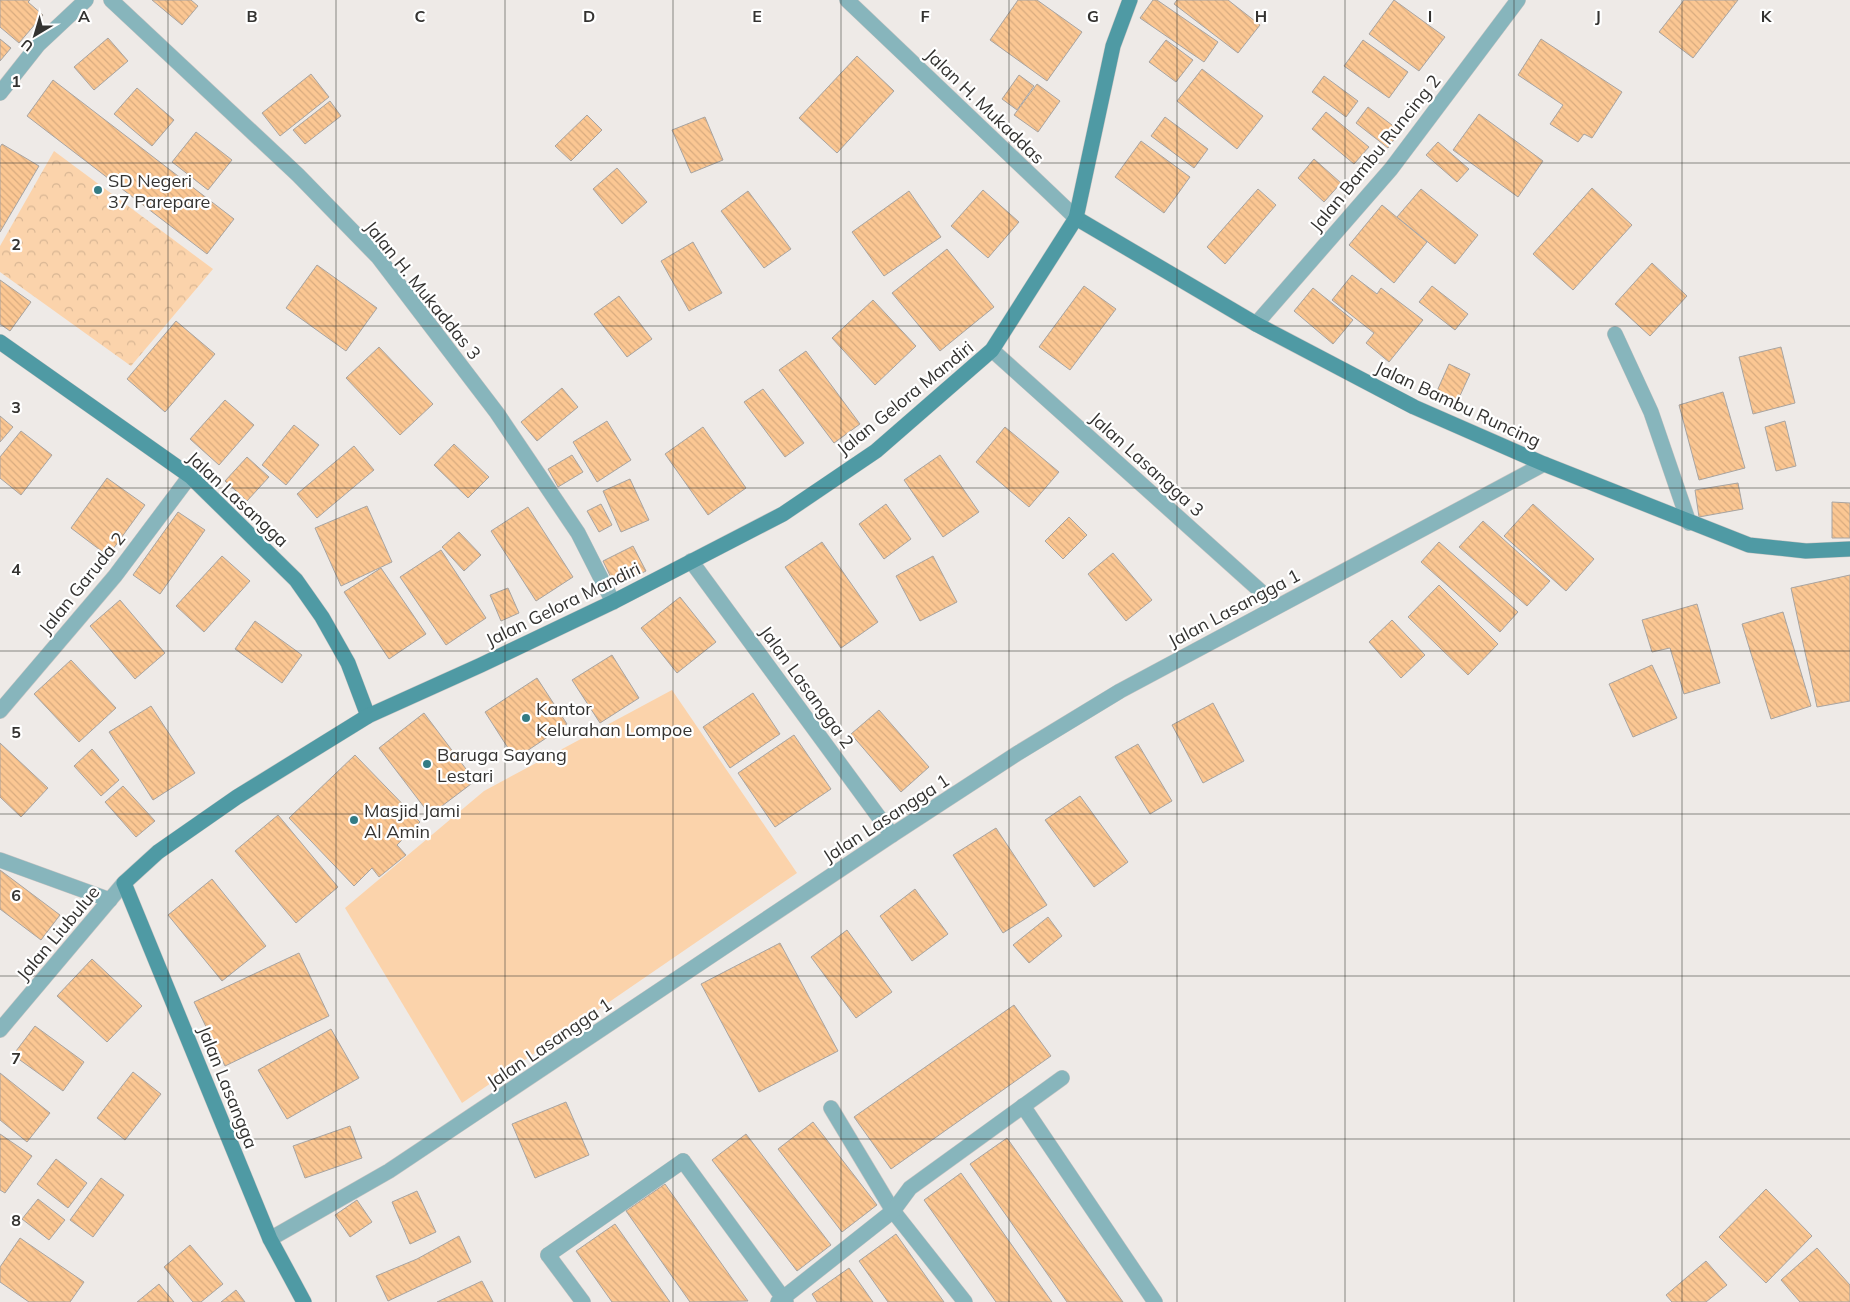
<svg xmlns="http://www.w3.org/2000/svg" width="1850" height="1302" viewBox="0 0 1850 1302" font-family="Mulish,sans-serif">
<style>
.grass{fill:#fbd3ab}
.park{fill:url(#park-crowns)}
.building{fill:url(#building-back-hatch);stroke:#a8a4a1}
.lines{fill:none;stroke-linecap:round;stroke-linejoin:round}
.lane-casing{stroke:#c9c5c3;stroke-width:16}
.street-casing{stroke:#c9c5c3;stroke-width:16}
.secondary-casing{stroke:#c9c5c3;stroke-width:16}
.lane{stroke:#87b5bc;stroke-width:15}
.street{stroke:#87b5bc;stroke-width:15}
.secondary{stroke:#4f9aa4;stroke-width:15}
.grid{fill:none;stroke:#343331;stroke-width:1;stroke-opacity:0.55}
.poi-dot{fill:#347c84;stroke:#fff;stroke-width:2}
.labels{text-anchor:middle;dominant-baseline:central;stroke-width:4.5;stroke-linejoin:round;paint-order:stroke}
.street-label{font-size:18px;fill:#343331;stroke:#fff}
.poi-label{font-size:18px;fill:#343331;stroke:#fff;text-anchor:start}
.grid-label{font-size:16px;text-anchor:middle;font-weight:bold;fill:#343331;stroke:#fff;stroke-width:4.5;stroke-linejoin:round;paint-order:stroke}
</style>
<defs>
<pattern id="park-crowns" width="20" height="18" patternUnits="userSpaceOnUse" patternTransform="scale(1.25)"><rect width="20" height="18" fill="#fbd3ab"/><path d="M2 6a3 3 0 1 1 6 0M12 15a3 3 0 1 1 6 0" fill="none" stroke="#d8b694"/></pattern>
<pattern id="building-back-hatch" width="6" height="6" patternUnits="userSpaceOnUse" patternTransform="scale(1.25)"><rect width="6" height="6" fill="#fbc793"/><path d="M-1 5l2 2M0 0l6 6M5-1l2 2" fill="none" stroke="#d8ab7f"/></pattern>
</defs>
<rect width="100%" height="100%" fill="#eeeae7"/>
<polygon class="grass" points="672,690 797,873 462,1103 345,908 484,791"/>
<polygon class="park" points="54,151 213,269 131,366 0,272 0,246"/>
<g class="building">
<polygon points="0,0 30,0 28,2 43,15 19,43 0,27"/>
<polygon points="152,0 191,0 198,6 182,25"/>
<polygon points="1018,0 1037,0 1082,32 1047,81 990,40"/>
<polygon points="1153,0 1157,0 1218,42 1204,62 1140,18"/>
<polygon points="1177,0 1228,0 1260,25 1238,53 1174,4"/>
<polygon points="1394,0 1445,37 1419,71 1369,34"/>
<polygon points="1684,0 1738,0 1693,58 1659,32"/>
<polygon points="108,38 128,61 94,90 74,67"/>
<polygon points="0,39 11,48 0,61"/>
<polygon points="1541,39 1622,92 1592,138 1584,134 1578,142 1550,124 1563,105 1518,75"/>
<polygon points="1166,40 1193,60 1176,82 1149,62"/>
<polygon points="1363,40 1408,72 1389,98 1344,66"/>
<polygon points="857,56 894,91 837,153 799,118"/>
<polygon points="1202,69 1263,116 1237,149 1177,101"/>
<polygon points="311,74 329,97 280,136 262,113"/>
<polygon points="1019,75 1034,86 1017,110 1002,99"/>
<polygon points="1324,76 1358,101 1346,117 1312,92"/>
<polygon points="53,80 234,219 207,254 27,116"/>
<polygon points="1037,84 1060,101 1038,132 1014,115"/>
<polygon points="137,88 174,120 152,146 114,114"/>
<polygon points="330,101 341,116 305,144 293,130"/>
<polygon points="1368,107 1400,131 1388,148 1356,123"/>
<polygon points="1326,112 1369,147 1354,164 1312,129"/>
<polygon points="1479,114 1543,161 1518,197 1453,150"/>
<polygon points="587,115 602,130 571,161 555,146"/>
<polygon points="705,117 723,160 691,173 672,130"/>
<polygon points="1165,117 1208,149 1194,168 1151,136"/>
<polygon points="196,132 232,160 208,190 172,162"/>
<polygon points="1141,141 1190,177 1164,213 1115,177"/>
<polygon points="1438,142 1469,169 1457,182 1426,155"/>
<polygon points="2,144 39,166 0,232 0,147"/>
<polygon points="1314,159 1341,183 1324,202 1298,178"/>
<polygon points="617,168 647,202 622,224 593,189"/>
<polygon points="1592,188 1632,225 1573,290 1533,254"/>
<polygon points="1258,189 1276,205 1225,264 1207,247"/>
<polygon points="1421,189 1478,235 1455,264 1397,217"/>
<polygon points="983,190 1019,222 988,258 951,226"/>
<polygon points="748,191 791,249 764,268 721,211"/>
<polygon points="909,191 941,237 884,276 852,232"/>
<polygon points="1382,205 1427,242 1394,283 1349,245"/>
<polygon points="693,242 722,293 689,311 661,261"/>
<polygon points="947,249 994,307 940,351 892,293"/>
<polygon points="1652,263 1687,296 1650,336 1615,304"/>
<polygon points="317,265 377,308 346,351 286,308"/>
<polygon points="1352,275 1377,294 1381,288 1423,320 1389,362 1366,343 1374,333 1332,300"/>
<polygon points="0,280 31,302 10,331 0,324"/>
<polygon points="1084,286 1116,309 1070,370 1039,347"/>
<polygon points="1432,286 1468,314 1455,330 1419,302"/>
<polygon points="1313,288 1353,320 1333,344 1294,311"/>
<polygon points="619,296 652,339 627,357 594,314"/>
<polygon points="873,300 916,346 875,385 832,338"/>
<polygon points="176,321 215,354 165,412 127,379"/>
<polygon points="379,347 433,404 400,435 346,378"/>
<polygon points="1781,347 1795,403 1753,414 1739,357"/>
<polygon points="806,351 860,424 834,443 779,370"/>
<polygon points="1449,364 1470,374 1458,400 1437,391"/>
<polygon points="562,388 578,407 537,441 521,422"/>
<polygon points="763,389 804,443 785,457 744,402"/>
<polygon points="1723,392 1745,468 1699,480 1679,405"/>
<polygon points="225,400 254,425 219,465 190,439"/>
<polygon points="0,416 13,427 0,442"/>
<polygon points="607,421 631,460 597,482 573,442"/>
<polygon points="1785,421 1796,466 1776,471 1765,427"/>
<polygon points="294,425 319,445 286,485 262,465"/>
<polygon points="703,427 746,488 708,515 665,454"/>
<polygon points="1005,427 1059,472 1029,507 976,462"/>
<polygon points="21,431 52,455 21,495 0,478 0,457"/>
<polygon points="454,444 489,477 468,498 434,465"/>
<polygon points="354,446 374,470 317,518 297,494"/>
<polygon points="572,455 583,472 558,487 548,469"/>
<polygon points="940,455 979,512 943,537 904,480"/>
<polygon points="247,457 269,477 247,501 225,481"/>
<polygon points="107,478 145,505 108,556 71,528"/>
<polygon points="630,479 649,520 621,532 603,491"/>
<polygon points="1738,483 1743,509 1699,517 1695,490"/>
<polygon points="1832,502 1850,503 1850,538 1832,538"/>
<polygon points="601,504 612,525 599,532 587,511"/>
<polygon points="886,504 911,539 884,559 859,524"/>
<polygon points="1533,504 1594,559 1566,591 1504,536"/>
<polygon points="367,506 392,562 341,586 315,528"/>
<polygon points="528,507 573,577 536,601 491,531"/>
<polygon points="178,512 205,530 160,594 133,575"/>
<polygon points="1069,517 1087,535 1063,559 1045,541"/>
<polygon points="1483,521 1550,581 1527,606 1459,547"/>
<polygon points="459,532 481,555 464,571 442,547"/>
<polygon points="822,542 878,622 841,648 785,567"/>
<polygon points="1439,542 1518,612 1500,632 1421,562"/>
<polygon points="633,546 646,571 615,586 603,561"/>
<polygon points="441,550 486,618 446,645 400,577"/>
<polygon points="1113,553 1152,600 1126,621 1088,574"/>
<polygon points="222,556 250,581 204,632 176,606"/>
<polygon points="933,556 957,602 920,621 896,576"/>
<polygon points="381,568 426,634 389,659 344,592"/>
<polygon points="1850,575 1850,701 1817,707 1791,588"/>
<polygon points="1439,585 1498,644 1468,675 1408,617"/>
<polygon points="508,588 519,613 501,621 490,595"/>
<polygon points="680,597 716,642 677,673 641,628"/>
<polygon points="120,600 165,653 135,679 90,626"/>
<polygon points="1697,604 1720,683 1684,694 1670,648 1652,652 1642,620"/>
<polygon points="1783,612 1811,706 1771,719 1742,624"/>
<polygon points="1392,620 1425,655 1401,678 1369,642"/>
<polygon points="255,621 302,655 282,683 235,649"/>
<polygon points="612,655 639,698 600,723 572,680"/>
<polygon points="71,660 116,708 79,742 34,694"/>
<polygon points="1652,665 1677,718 1633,737 1609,684"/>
<polygon points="537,678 567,724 515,759 485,712"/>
<polygon points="753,693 780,734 730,768 703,727"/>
<polygon points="1213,703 1244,761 1203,783 1172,725"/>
<polygon points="151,706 195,773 153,800 109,732"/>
<polygon points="879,710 929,767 901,792 851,734"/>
<polygon points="424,713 475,781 430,815 379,748"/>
<polygon points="794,735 831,789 775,827 738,773"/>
<polygon points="0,743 48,788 21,817 0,797"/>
<polygon points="1138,744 1172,801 1150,814 1115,757"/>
<polygon points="92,749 119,780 101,796 74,766"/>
<polygon points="355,755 420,822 397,845 406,855 379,877 372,868 354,886 289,818"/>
<polygon points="123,786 155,821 136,837 105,802"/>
<polygon points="1080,796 1128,862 1094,887 1045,820"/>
<polygon points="278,815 338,887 296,923 235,851"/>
<polygon points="996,828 1047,905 1003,933 953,855"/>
<polygon points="0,870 60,915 41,940 0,909"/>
<polygon points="212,879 266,946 222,981 168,915"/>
<polygon points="915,889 948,934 912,961 880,916"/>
<polygon points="1048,917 1062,936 1029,963 1013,945"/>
<polygon points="847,930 892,992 856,1018 811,957"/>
<polygon points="780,943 838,1051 759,1092 701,984"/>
<polygon points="299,953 329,1016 225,1066 194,1002"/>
<polygon points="92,959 142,1006 107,1042 57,996"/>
<polygon points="1014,1005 1051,1056 891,1169 854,1117"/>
<polygon points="35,1026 84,1062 63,1091 13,1055"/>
<polygon points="331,1029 359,1078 287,1119 258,1070"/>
<polygon points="133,1072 161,1094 125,1140 97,1118"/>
<polygon points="0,1073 50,1113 27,1142 0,1120"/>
<polygon points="566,1102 589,1155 535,1178 512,1124"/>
<polygon points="813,1122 877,1205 842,1232 778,1149"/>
<polygon points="350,1126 362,1158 305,1178 293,1146"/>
<polygon points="0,1134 32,1156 5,1193 0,1190"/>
<polygon points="746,1134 831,1245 797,1271 712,1160"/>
<polygon points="1007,1138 1123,1302 1067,1302 970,1164"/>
<polygon points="56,1159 87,1183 68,1208 37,1184"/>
<polygon points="961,1173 1052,1302 996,1302 924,1200"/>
<polygon points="101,1178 124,1195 93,1237 70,1220"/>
<polygon points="665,1184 748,1301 690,1302 626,1211"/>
<polygon points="1766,1189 1812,1236 1766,1283 1719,1237"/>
<polygon points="417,1191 436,1232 410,1244 392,1202"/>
<polygon points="38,1199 65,1220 49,1240 22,1219"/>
<polygon points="357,1200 372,1222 350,1237 335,1215"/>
<polygon points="615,1224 670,1302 612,1302 576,1251"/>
<polygon points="896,1234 944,1302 888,1302 859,1261"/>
<polygon points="459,1236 471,1262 388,1301 376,1276 417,1259"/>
<polygon points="20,1238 84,1282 70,1302 29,1302 0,1282 0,1267"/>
<polygon points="190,1245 223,1284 201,1302 193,1302 164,1267"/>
<polygon points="1817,1248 1850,1285 1850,1302 1800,1302 1781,1280"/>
<polygon points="1706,1261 1727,1285 1706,1302 1672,1302 1666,1295"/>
<polygon points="849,1268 873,1302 817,1302 812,1294"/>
<polygon points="482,1281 493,1302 437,1302"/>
<polygon points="159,1284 174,1302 137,1302"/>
<polygon points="236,1290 245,1302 221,1302"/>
</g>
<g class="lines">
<g class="lane-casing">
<polyline id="lane" points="548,1255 683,1161"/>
</g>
<g class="street-casing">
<g id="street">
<polyline points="111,0 298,175 378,257 497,413 578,533 613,602"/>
<polyline points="847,0 1076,218"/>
<polyline points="0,93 38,45 86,0"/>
<polyline points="1256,324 1391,169 1518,0"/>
<polyline points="1615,334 1651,412 1689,523"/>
<polyline points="992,350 1277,606"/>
<polyline points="691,561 892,835"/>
<polyline points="0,711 115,576 190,476"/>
<polyline points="0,860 110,900"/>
<polyline points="0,1030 124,883"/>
<polyline points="1023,1106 1155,1302"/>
<polyline points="831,1108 893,1211 965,1302"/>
<polyline points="683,1161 786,1302"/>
<polyline points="270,1239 389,1171 892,835 1018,753 1120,691 1544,464"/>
<polyline points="548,1255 583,1302"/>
<polyline points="778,1302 893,1211 910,1188 1062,1078"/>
</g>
</g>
<g class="secondary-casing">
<g id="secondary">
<polyline points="1076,218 1256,324 1414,407 1544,464 1749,545 1806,551 1850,549"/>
<polyline points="0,342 190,476 296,580 322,617 348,663 368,716"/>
<polyline points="304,1302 270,1239 124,883 158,852 237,797 368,716 481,665 613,602 783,514 876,451 992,350 1076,218 1113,46 1130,0"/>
</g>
</g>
<use href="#lane" class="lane"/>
<use href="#street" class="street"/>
<use href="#secondary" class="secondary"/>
</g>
<path class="grid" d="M168,0V1302M336,0V1302M505,0V1302M673,0V1302M841,0V1302M1009,0V1302M1177,0V1302M1345,0V1302M1514,0V1302M1682,0V1302M0,163H1850M0,326H1850M0,488H1850M0,651H1850M0,814H1850M0,976H1850M0,1139H1850"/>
<g class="poi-dot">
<circle cx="98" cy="190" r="5"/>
<circle cx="526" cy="718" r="5"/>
<circle cx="427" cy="764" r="5"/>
<circle cx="354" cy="820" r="5"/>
</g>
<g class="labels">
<g class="street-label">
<text transform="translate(985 106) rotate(44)">Jalan H. Mukaddas</text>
<text transform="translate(1375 153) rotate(-51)">Jalan Bambu Runcing 2</text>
<text transform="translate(423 290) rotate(51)">Jalan H. Mukaddas 3</text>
<text transform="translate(905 398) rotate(-39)">Jalan Gelora Mandiri</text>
<text transform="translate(1458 404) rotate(25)">Jalan Bambu Runcing</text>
<text transform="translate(1147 464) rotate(42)">Jalan Lasangga 3</text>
<text transform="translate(238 499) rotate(43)">Jalan Lasangga</text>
<text transform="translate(82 583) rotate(-51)">Jalan Garuda 2</text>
<text transform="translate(563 604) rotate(-26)">Jalan Gelora Mandiri</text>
<text transform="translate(1234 608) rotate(-28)">Jalan Lasangga 1</text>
<text transform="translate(807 687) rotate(54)">Jalan Lasangga 2</text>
<text transform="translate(886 818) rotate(-33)">Jalan Lasangga 1</text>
<text transform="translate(58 933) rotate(-50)">Jalan Liubulue</text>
<text transform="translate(549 1043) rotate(-34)">Jalan Lasangga 1</text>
<text transform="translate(228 1087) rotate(68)">Jalan Lasangga</text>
</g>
<g class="poi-label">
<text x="108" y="180">SD Negeri<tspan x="108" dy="21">37 Parepare</tspan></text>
<text x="536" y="708">Kantor<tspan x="536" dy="21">Kelurahan Lompoe</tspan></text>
<text x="437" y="754">Baruga Sayang<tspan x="437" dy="21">Lestari</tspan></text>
<text x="364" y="810">Masjid Jami<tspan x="364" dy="21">Al Amin</tspan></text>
</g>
</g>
<g class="grid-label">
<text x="84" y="22">A</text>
<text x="252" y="22">B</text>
<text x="420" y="22">C</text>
<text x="589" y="22">D</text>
<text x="757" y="22">E</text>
<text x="925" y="22">F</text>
<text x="1093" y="22">G</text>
<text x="1261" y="22">H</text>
<text x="1430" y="22">I</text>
<text x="1598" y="22">J</text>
<text x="1766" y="22">K</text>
<text x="16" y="87">1</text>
<text x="16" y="250">2</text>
<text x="16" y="413">3</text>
<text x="16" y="575">4</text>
<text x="16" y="738">5</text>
<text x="16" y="901">6</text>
<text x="16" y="1064">7</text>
<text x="16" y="1226">8</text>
</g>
<g transform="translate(35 35) rotate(218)" stroke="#ffffff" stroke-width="4" paint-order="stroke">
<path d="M0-4L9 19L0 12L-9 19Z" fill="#343331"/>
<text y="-8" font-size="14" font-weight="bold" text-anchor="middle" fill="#343331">U</text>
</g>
</svg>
